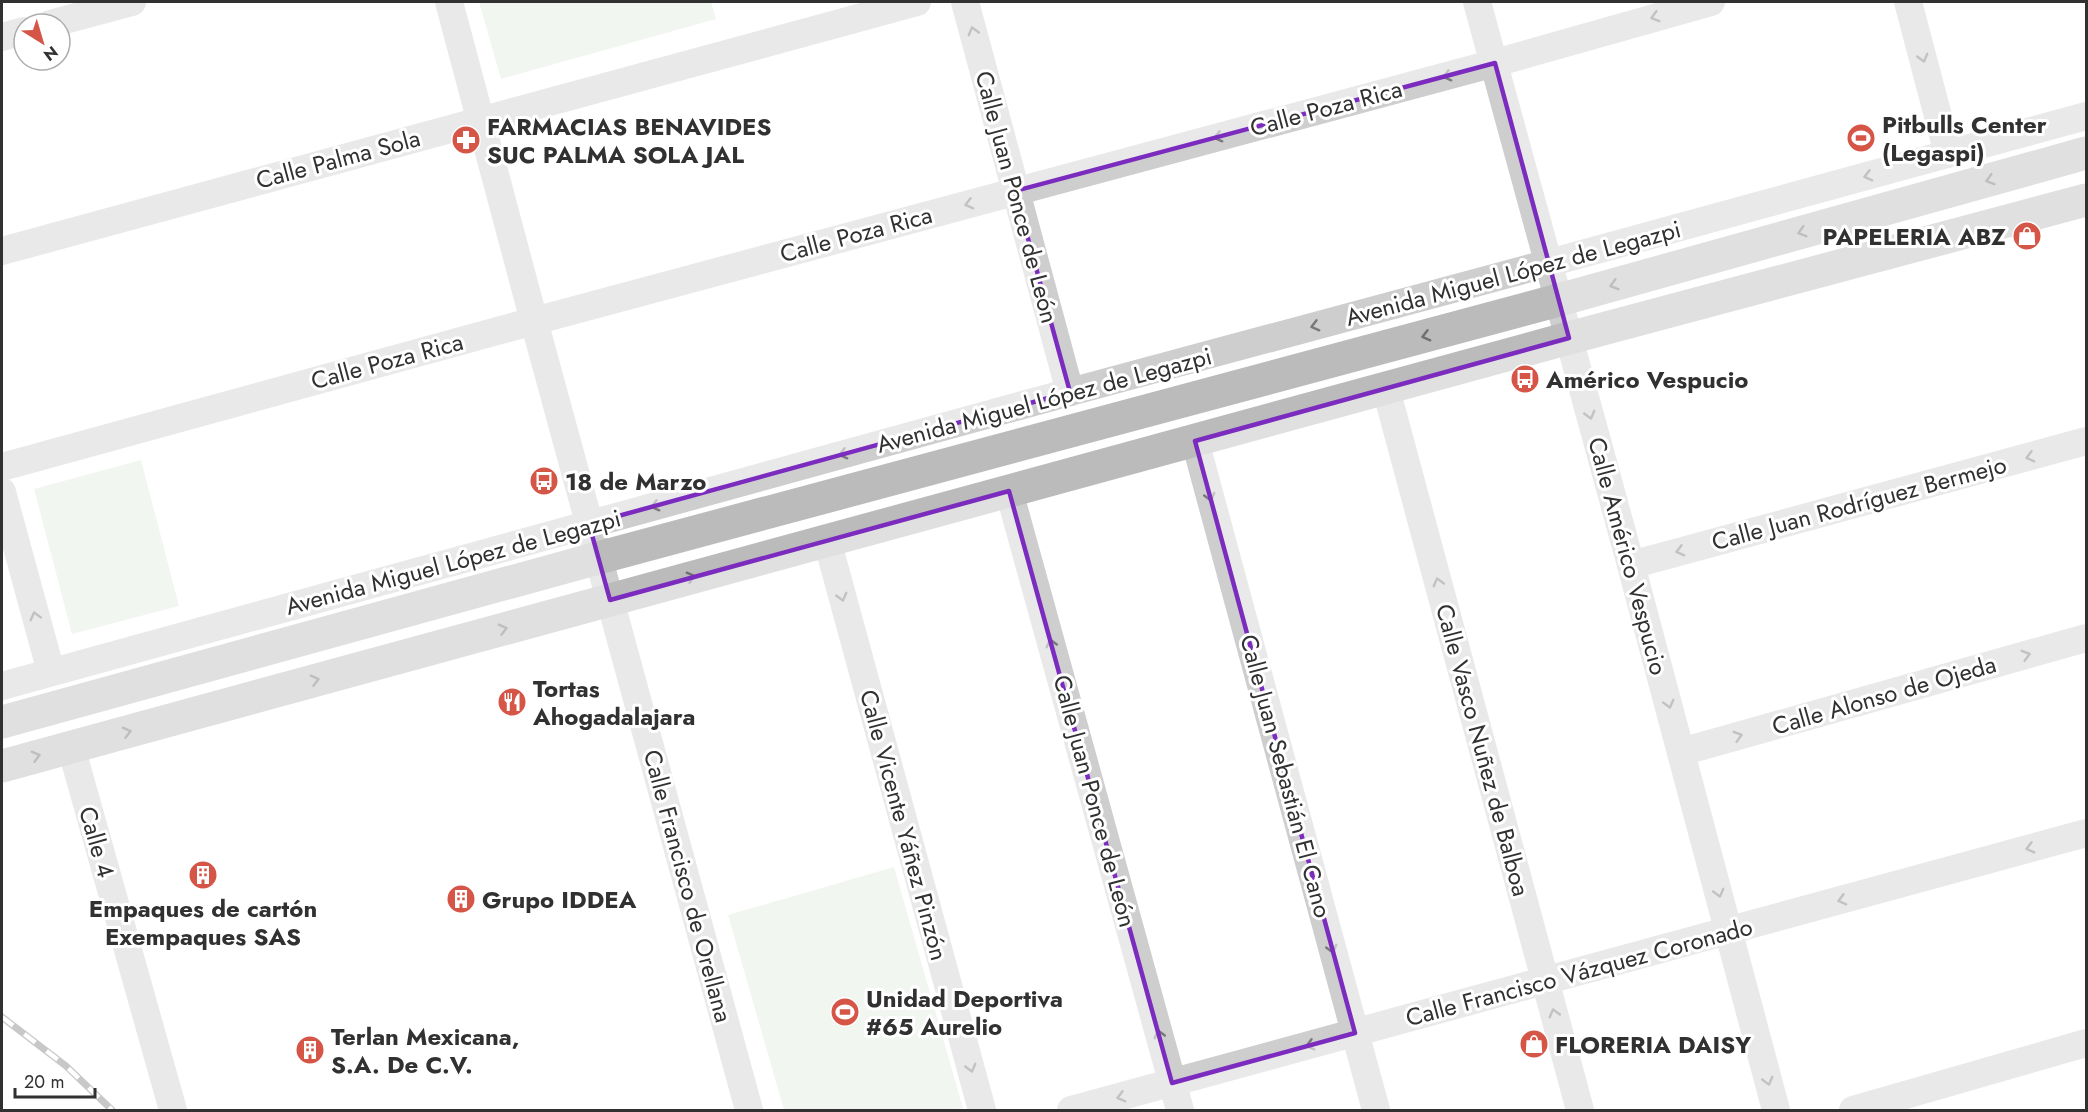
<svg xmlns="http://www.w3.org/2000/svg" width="2088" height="1112" viewBox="0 0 2088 1112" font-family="Jost,sans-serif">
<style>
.green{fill:#e2eade}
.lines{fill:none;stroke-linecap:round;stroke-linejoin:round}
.street{stroke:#cecece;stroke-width:28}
.secondary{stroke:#bbb;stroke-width:33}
.rail-casing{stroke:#868686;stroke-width:7}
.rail{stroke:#fff;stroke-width:4.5;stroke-dasharray:14;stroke-linecap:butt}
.oneway{stroke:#787878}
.oneway2{stroke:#6f6f6f}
.marked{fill:none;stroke:#7b2cbf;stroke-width:4.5;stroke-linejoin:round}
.labels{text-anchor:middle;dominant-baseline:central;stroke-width:6;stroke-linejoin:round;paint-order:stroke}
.street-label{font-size:24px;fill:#313131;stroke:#fff}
.poi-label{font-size:24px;font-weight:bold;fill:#313131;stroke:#fff;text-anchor:start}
</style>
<rect width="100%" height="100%" fill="#fff"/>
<g class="green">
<polygon points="479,2 711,2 716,19 501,79"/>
<polygon points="141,460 179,606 72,634 34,489"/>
<polygon points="894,867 963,1108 954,1110 784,1110 728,915"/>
</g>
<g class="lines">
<g class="street">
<polyline points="449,2 534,321 749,1110"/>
<polyline points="965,2 1070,392"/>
<polyline points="1477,2 1631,565 1776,1110"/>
<polyline points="1908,2 1948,154"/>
<polyline points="50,24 132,2"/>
<polyline points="2,37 24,31"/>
<polyline points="2,251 917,2"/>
<polyline points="1386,389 1580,1110"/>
<polyline points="1195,441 1376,1110"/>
<polyline points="2,467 534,321 1495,63 1711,2"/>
<polyline points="1009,491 1180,1110"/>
<polyline points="2,492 51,672"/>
<polyline points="827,540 982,1110"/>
<polyline points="1631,565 2086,441"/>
<polyline points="2,686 1070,392 1549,263 2086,116"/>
<polyline points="71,747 173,1110"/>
<polyline points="1681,752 2086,638"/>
<polyline points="1071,1110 2086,833"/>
<polyline points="1853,1110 2086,1043"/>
</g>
<g class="secondary">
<polyline points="2,722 598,558 1559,300 2086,153"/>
<polyline points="2,766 1569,338 2086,200"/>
</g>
<g class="rail-casing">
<polyline id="rail" points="2,1017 66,1066 112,1110"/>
</g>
<use href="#rail" class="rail"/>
</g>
<defs><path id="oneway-chevron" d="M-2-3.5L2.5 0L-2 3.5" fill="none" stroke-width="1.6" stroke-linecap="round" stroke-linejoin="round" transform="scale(1.5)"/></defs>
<g class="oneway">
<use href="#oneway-chevron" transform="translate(1655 17) rotate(164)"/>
<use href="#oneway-chevron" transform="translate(973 31) rotate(-105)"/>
<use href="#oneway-chevron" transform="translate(1923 58) rotate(75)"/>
<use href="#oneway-chevron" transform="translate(1447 76) rotate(165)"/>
<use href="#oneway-chevron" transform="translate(1218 137) rotate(165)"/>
<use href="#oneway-chevron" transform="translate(1868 176) rotate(165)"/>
<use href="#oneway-chevron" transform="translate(969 204) rotate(165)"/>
<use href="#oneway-chevron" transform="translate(1315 326) rotate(165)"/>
<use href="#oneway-chevron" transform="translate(1590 415) rotate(75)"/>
<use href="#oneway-chevron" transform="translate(843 454) rotate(165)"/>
<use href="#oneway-chevron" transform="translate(2030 457) rotate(165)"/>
<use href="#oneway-chevron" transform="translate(1210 497) rotate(75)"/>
<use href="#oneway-chevron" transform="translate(655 506) rotate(165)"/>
<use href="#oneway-chevron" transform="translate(1680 551) rotate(165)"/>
<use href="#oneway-chevron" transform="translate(1438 582) rotate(-105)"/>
<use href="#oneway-chevron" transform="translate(842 597) rotate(75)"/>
<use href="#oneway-chevron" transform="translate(35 616) rotate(-105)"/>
<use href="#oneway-chevron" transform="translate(1051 643) rotate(-105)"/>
<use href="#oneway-chevron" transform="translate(2026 655) rotate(-16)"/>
<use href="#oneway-chevron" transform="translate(1669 704) rotate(75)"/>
<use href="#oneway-chevron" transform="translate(1738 736) rotate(-16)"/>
<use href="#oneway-chevron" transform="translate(2030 848) rotate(165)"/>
<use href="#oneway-chevron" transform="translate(1719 893) rotate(75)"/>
<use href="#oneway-chevron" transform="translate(1842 900) rotate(165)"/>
<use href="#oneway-chevron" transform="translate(1332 949) rotate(75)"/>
<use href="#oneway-chevron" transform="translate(1554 1013) rotate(-105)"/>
<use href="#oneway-chevron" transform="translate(1159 1034) rotate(-105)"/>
<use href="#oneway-chevron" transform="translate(1310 1045) rotate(165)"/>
<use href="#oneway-chevron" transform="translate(971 1068) rotate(75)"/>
<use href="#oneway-chevron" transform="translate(1768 1081) rotate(75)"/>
<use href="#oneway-chevron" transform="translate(1121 1097) rotate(165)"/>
</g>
<g class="oneway2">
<use href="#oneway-chevron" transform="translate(1990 180) rotate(164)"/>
<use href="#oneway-chevron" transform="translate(1802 232) rotate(164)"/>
<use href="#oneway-chevron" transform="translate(1614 285) rotate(164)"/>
<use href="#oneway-chevron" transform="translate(1426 336) rotate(165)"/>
<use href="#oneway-chevron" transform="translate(691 577) rotate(-15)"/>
<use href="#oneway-chevron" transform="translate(503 629) rotate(-15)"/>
<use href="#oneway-chevron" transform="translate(315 680) rotate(-15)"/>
<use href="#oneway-chevron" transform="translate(127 732) rotate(-15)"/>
<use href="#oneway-chevron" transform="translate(36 756) rotate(-15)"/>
</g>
<path d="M0 0H2088V1112H0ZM1495,63L1569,338L1195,441L1355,1033L1172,1083L1009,491L610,600L589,524L1070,392L1015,191Z" fill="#fff" fill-opacity=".55" fill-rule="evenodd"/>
<path class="marked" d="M1495,63L1569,338L1195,441L1355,1033L1172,1083L1009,491L610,600L589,524L1070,392L1015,191Z"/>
<defs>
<g id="stadium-disc" transform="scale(1.5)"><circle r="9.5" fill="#d55547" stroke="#fff"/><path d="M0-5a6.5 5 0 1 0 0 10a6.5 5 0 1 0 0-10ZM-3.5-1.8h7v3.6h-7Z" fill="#fff"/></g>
<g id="pharmacy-disc" transform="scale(1.5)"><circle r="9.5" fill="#d55547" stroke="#fff"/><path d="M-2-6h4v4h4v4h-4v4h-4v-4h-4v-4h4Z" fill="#fff"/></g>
<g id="shop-disc" transform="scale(1.5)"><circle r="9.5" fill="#d55547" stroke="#fff"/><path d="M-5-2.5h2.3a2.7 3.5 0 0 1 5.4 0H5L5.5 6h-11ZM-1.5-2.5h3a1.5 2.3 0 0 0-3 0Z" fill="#fff"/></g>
<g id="bus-disc" transform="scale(1.5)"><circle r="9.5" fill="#d55547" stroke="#fff"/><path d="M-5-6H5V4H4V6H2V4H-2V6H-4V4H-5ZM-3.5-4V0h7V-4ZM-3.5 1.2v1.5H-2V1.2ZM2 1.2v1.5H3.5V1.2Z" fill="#fff"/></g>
<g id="restaurant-disc" transform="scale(1.5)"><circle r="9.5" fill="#d55547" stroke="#fff"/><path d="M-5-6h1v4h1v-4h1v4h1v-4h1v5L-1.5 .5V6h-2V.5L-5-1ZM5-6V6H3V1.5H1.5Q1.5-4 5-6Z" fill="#fff"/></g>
<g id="building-disc" transform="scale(1.5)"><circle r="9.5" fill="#d55547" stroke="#fff"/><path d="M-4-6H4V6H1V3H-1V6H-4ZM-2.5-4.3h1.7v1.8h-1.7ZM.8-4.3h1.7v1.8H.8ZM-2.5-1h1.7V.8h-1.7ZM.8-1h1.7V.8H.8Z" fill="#fff"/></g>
</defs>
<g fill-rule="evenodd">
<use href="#stadium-disc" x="1861" y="138"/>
<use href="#pharmacy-disc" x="466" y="140"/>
<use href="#shop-disc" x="2027" y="236"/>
<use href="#bus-disc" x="1525" y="379"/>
<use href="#bus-disc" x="544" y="481"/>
<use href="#restaurant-disc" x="512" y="702"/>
<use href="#building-disc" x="203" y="875"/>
<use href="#building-disc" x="461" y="899"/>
<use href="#stadium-disc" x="845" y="1012"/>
<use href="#shop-disc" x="1534" y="1044"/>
<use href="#building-disc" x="310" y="1050"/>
</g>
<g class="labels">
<g class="street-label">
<text transform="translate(1326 108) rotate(-15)">Calle Poza Rica</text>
<text transform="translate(338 159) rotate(-15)">Calle Palma Sola</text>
<text transform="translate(1017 197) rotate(75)">Calle Juan Ponce de León</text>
<text transform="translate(856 234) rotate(-15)">Calle Poza Rica</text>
<text transform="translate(1513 273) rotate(-15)">Avenida Miguel López de Legazpi</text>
<text transform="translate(387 361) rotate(-15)">Calle Poza Rica</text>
<text transform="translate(1044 400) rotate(-15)">Avenida Miguel López de Legazpi</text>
<text transform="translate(1859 503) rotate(-15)">Calle Juan Rodríguez Bermejo</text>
<text transform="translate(1628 556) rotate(75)">Calle Américo Vespucio</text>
<text transform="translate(453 562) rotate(-15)">Avenida Miguel López de Legazpi</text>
<text transform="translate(1884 695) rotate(-16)">Calle Alonso de Ojeda</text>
<text transform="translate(1483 750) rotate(75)">Calle Vasco Nuñez de Balboa</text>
<text transform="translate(1286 776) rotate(75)">Calle Juan Sebastián El Cano</text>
<text transform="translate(1095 801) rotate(75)">Calle Juan Ponce de León</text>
<text transform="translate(904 825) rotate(75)">Calle Vicente Yáñez Pinzón</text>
<text transform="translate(97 842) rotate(74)">Calle 4</text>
<text transform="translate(688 886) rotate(75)">Calle Francisco de Orellana</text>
<text transform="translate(1579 972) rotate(-15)">Calle Francisco Vázquez Coronado</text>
</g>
<g class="poi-label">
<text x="1882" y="124">Pitbulls Center<tspan x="1882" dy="28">(Legaspi)</tspan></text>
<text x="487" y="126">FARMACIAS BENAVIDES<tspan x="487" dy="28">SUC PALMA SOLA JAL</tspan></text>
<text x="2006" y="236" text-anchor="end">PAPELERIA ABZ</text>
<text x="1546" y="379">Américo Vespucio</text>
<text x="565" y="481">18 de Marzo</text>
<text x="533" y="688">Tortas<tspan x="533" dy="28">Ahogadalajara</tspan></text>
<text x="482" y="899">Grupo IDDEA</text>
<text x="203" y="908" text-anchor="middle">Empaques de cartón<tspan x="203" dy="28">Exempaques SAS</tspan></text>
<text x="866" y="998">Unidad Deportiva<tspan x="866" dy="28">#65 Aurelio</tspan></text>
<text x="331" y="1036">Terlan Mexicana,<tspan x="331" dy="28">S.A. De C.V.</tspan></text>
<text x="1555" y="1044">FLORERIA DAISY</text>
</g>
</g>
<rect width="2088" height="1112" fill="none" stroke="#313131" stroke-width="6"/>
<g transform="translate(42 42) rotate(143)"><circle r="28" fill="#ffffff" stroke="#adadad" stroke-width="1.5"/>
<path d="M0-4.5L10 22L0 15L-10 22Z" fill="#d55547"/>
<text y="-9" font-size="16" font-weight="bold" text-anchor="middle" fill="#313131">N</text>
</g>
<path d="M15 1088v9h80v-9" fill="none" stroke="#313131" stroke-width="3"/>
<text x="24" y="1088" font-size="18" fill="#313131" stroke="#ffffff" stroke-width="4.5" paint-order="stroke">20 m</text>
</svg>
